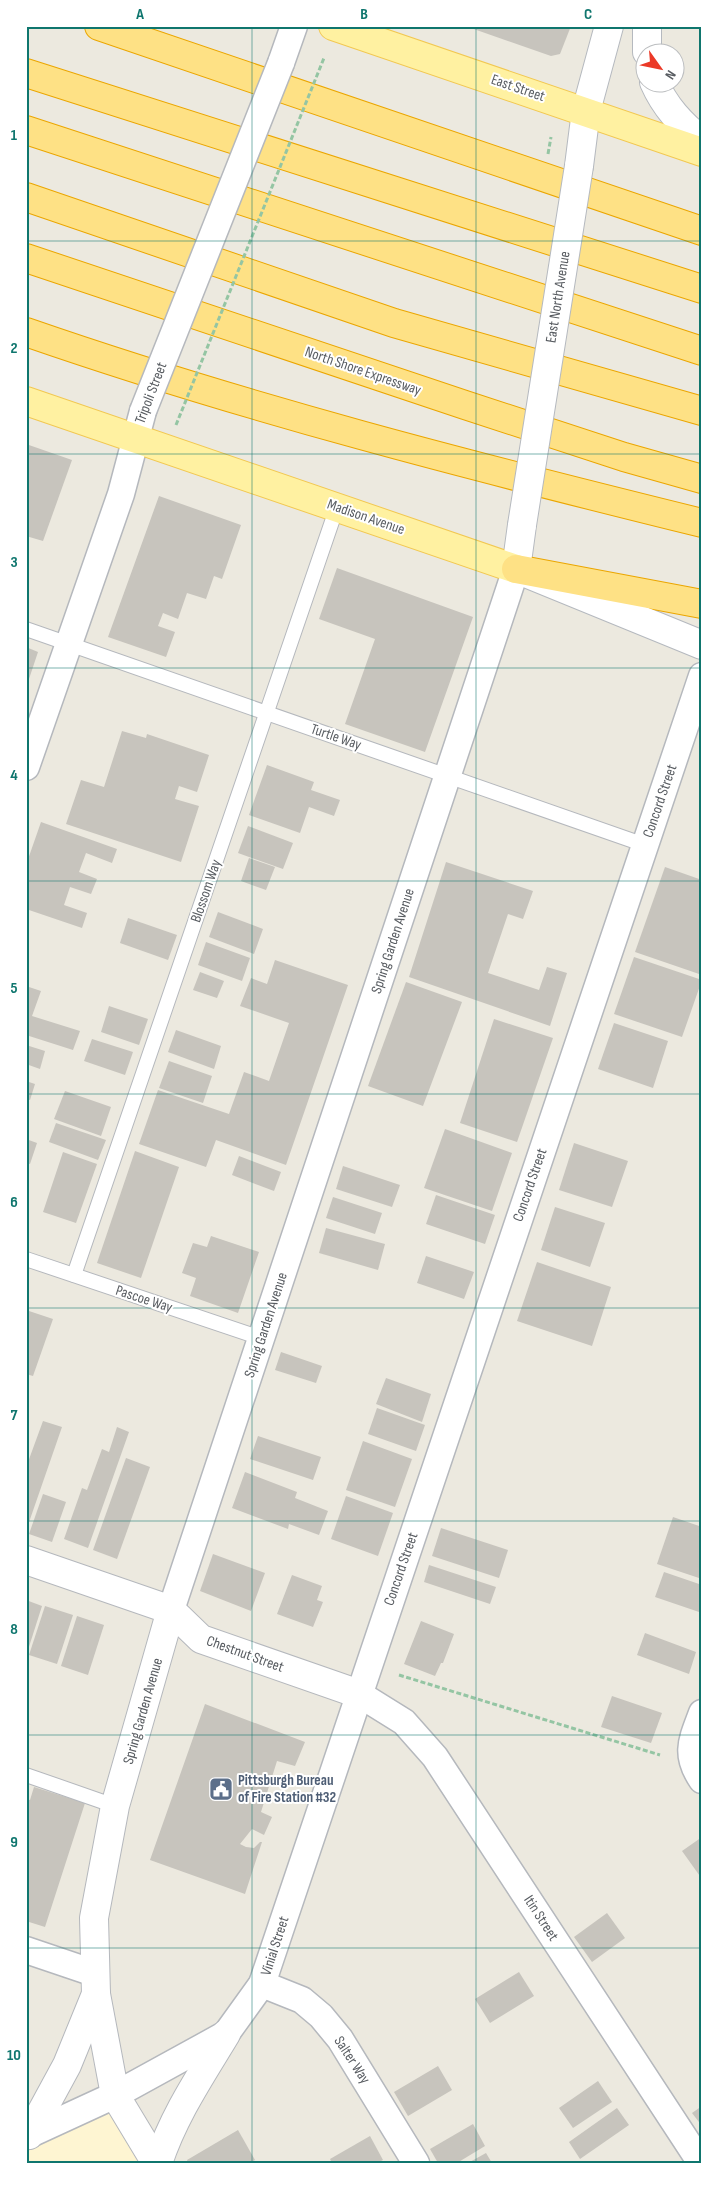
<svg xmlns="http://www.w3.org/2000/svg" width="728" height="2189" viewBox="0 0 728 2189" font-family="'Sofia Sans Condensed',sans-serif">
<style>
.commercial{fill:#fef5d2}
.building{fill:#c7c4bd}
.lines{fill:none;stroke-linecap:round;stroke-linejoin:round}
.service-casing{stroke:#b5b8bd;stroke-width:16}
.minor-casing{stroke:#b5b8bd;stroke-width:29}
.tertiary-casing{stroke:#b5b8bd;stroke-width:30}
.secondary-casing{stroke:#b5b9bf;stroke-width:30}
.primary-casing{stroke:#f2c852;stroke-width:30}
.motorway-casing{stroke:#eba600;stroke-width:30}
.path{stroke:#94c5a3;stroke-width:3;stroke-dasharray:5 2.5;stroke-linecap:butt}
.service{stroke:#fff;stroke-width:14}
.minor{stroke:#fff;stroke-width:26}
.tertiary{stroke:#fff;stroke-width:28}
.secondary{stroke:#fff;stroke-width:28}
.primary{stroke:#fff1a1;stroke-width:28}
.motorway{stroke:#fee185;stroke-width:28}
.minor-bridge-casing{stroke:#b5b8bd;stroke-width:29;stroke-linecap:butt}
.secondary-bridge-casing{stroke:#b5b9bf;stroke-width:30;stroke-linecap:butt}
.path-bridge{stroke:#94c5a3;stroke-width:3;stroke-dasharray:5 2.5;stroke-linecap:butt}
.minor-bridge{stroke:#fff;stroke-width:26}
.secondary-bridge{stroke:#fff;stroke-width:28}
.grid{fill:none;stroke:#0f766e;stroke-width:1;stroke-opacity:0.55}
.labels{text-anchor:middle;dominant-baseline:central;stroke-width:4;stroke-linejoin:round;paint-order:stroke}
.street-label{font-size:15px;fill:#585c61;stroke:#fff}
.service-label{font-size:15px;font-weight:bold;fill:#4e5e75;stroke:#fff;text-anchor:start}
.neatline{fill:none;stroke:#0f766e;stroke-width:2}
.grid-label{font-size:16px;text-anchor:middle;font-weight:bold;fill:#0f766e}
</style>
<rect width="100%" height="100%" fill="#ece9df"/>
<polygon class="commercial" points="115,2095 156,2163 26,2163 26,2136"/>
<g class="building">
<polygon points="571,26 560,54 551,56 468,27"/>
<polygon points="26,444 72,460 43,541 26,536"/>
<polygon points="159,496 241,525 222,579 214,576 206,599 187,593 178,619 163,613 158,626 175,632 166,657 108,637"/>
<polygon points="337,568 473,617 425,752 345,724 375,639 319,619"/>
<polygon points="26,647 38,652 27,685 26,685"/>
<polygon points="122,731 146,738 147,734 209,755 197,792 179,786 175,799 199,806 181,862 66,824 81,780 104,787"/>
<polygon points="267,765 314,782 311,790 340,800 334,816 309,807 300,833 249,815"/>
<polygon points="41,822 117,849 112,863 86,853 79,872 97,879 91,894 70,887 64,905 87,913 82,928 26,909 26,865"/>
<polygon points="248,826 293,843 283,869 238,853"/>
<polygon points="249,858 275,867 266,890 241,881"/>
<polygon points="446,862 533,891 523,919 508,914 488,973 539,990 547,967 567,973 550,1026 409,977"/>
<polygon points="665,867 702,880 702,975 635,952"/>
<polygon points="218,912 263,929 254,954 209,937"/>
<polygon points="128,918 177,935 168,960 120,943"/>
<polygon points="206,942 250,958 242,981 198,965"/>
<polygon points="634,957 702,980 682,1037 614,1014"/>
<polygon points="275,960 348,985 286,1165 216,1140 206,1167 139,1144 158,1090 229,1114 244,1072 269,1081 289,1023 240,1006 251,978 267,984"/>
<polygon points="200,972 224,981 217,998 193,990"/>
<polygon points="406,982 462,1002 423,1106 368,1086"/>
<polygon points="26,986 41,991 32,1016 80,1031 73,1050 26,1035"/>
<polygon points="109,1006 148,1019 139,1045 101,1032"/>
<polygon points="494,1019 553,1038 517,1142 460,1123"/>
<polygon points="614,1023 668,1041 653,1088 598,1069"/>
<polygon points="176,1030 221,1046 214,1069 168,1052"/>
<polygon points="92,1039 133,1052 125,1075 84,1061"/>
<polygon points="26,1045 45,1051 40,1069 26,1064"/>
<polygon points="169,1061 212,1076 203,1103 159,1088"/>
<polygon points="26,1081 35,1084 30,1100 26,1099"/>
<polygon points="65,1091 111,1107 101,1136 54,1119"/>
<polygon points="56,1123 106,1140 98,1160 49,1142"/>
<polygon points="445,1129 512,1153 492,1211 424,1188"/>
<polygon points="26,1139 37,1143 30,1164 26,1163"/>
<polygon points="574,1143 628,1161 612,1207 559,1190"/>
<polygon points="135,1151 179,1167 141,1278 97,1263"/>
<polygon points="63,1152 97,1164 76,1223 43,1212"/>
<polygon points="239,1156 281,1172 274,1191 232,1175"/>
<polygon points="343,1166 400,1185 392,1207 336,1189"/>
<polygon points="436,1195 495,1215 485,1244 426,1224"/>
<polygon points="333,1197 382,1213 375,1234 326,1218"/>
<polygon points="555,1207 605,1223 590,1267 541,1250"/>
<polygon points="326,1228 385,1244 378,1270 319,1253"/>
<polygon points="211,1236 259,1252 238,1313 190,1296 196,1278 182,1273 193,1243 207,1247"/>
<polygon points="426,1256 474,1272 464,1299 417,1283"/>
<polygon points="537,1262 611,1287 592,1346 517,1321"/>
<polygon points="26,1310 53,1319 33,1376 26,1374"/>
<polygon points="281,1352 322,1366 316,1383 275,1370"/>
<polygon points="386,1378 431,1394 422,1422 376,1404"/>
<polygon points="377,1408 425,1425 416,1451 368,1434"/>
<polygon points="43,1421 62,1427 27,1528 26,1461 28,1462"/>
<polygon points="117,1427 129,1432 88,1548 64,1539 82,1488 87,1490 102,1449 109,1452"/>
<polygon points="258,1436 321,1457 313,1480 250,1459"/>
<polygon points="363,1441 412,1459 395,1507 346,1490"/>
<polygon points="126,1458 150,1467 117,1559 93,1550"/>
<polygon points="245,1472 297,1492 295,1498 328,1511 319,1535 289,1524 288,1529 232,1508"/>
<polygon points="43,1494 66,1502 52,1542 29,1534"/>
<polygon points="346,1496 393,1513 378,1556 331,1539"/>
<polygon points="673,1517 702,1527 702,1579 657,1564"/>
<polygon points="441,1528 508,1550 499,1578 432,1556"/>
<polygon points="213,1554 265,1573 251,1611 200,1591"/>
<polygon points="429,1565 496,1587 490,1604 424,1582"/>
<polygon points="664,1572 702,1585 702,1613 655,1597"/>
<polygon points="292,1575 322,1586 317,1600 323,1602 313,1627 277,1614"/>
<polygon points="26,1600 42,1606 27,1653 26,1653"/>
<polygon points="45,1606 73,1615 57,1664 29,1655"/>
<polygon points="77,1616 104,1625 88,1675 61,1666"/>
<polygon points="421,1621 454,1634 443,1663 441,1663 435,1676 404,1664"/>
<polygon points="645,1633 696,1652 689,1674 637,1655"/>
<polygon points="612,1696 662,1713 651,1743 601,1727"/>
<polygon points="205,1704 305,1742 295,1766 277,1761 261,1812 272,1817 264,1835 252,1829 240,1844 246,1847 254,1848 260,1842 262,1842 245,1894 150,1860"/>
<polygon points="34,1787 85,1803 45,1927 26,1921 26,1799 30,1800"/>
<polygon points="702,1837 702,1879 682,1851"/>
<polygon points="607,1913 625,1938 592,1962 574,1937"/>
<polygon points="519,1972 534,1996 490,2023 475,1999"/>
<polygon points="438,2066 452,2090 408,2116 394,2092"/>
<polygon points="598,2081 612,2102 573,2128 559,2108"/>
<polygon points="702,2106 702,2126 692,2113"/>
<polygon points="617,2108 629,2125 580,2159 569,2142"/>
<polygon points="473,2124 485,2146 457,2163 438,2163 430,2149"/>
<polygon points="238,2130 255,2160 250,2163 188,2163 187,2160"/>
<polygon points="370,2136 383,2160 377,2163 332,2163 330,2159"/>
<polygon points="486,2153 492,2163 468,2163"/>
</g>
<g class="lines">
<g class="service-casing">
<g id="service">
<polyline points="26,629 645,845"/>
<polyline points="26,1259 261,1338"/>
<polyline points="74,1275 337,507"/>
<polyline points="26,1775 115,1806"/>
</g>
</g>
<g class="minor-casing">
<g id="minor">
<polyline points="281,63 294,26"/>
<polyline points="26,767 121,494 143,411"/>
<polyline points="171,1610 516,569"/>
<polyline points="359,1694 404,1722 435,1757 701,2163"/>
<path d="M702,1713C692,1740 684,1754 702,1780"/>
<polyline points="26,1950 94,1973"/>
<polyline points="262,1984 302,2000 321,2016 340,2039 416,2163"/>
<polyline points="26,2136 115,2095 226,2034 262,1984 702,676"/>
</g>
</g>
<g class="tertiary-casing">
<g id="tertiary">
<polyline points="26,1560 171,1610 201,1639 359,1694"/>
<polyline points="29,2135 67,2065 96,1994"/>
<polyline points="156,2163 115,2095 96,1994 94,1918 115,1806 171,1610"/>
<path d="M158,2163C174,2115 200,2077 226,2034"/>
</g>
</g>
<g class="secondary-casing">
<g id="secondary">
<polyline points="647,52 647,26"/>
<path d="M654,82C665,107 681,124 702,141"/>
<polyline points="579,166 586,111 609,26"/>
<polyline points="522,525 516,569 702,645"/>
</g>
</g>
<g class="primary-casing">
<g id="primary">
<polyline points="333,26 702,152"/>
<polyline points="26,401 516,569"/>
</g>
</g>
<g class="motorway-casing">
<g id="motorway">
<polyline points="99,26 702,231"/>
<polyline points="26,73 702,289"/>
<polyline points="26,130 702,351"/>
<polyline points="26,197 394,323 702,411"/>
<polyline points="26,258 465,405 624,457 702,479"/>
<path d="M26,332C248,409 475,467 702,523"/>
<polyline points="516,569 702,604"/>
</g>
</g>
<polyline class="path" points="399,1675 660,1755"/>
<use href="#service" class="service"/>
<use href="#minor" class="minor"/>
<use href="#tertiary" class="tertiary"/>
<use href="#secondary" class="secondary"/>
<use href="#primary" class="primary"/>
<use href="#motorway" class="motorway"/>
<g class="minor-bridge-casing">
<polyline id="minor-bridge" points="143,411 281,63"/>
</g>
<g class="secondary-bridge-casing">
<polyline id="secondary-bridge" points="522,525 579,166"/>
</g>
<g class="path-bridge">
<polyline points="548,154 551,137"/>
<polyline points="176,425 324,58"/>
</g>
<use href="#minor-bridge" class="minor-bridge"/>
<use href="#secondary-bridge" class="secondary-bridge"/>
</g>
<path class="grid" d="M252,26V2163M476,26V2163M26,241H702M26,454H702M26,668H702M26,881H702M26,1094H702M26,1308H702M26,1521H702M26,1735H702M26,1948H702"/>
<defs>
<g id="civic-square" transform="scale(1.25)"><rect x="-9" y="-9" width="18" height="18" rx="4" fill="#5c6f8a" stroke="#fff"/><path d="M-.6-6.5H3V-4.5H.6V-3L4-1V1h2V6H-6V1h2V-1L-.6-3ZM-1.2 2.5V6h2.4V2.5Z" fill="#fff"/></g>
</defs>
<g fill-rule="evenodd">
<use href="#civic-square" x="221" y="1789"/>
</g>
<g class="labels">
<g class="street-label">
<text transform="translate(518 88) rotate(19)">East Street</text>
<text transform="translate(558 297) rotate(-81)">East North Avenue</text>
<text transform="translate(363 371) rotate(19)">North Shore Expressway</text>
<text transform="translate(151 393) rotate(-69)">Tripoli Street</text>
<text transform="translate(366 517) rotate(19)">Madison Avenue</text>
<text transform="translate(336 737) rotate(19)">Turtle Way</text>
<text transform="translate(660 801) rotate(-71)">Concord Street</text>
<text transform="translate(206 891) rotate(-71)">Blossom Way</text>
<text transform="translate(393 941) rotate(-72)">Spring Garden Avenue</text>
<text transform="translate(530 1185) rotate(-71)">Concord Street</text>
<text transform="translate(144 1299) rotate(18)">Pascoe Way</text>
<text transform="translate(266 1325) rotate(-72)">Spring Garden Avenue</text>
<text transform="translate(401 1569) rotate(-71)">Concord Street</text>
<text transform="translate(245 1654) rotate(20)">Chestnut Street</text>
<text transform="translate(143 1711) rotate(-74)">Spring Garden Avenue</text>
<text transform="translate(541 1918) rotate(57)">Itin Street</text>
<text transform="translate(275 1946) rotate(-72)">Vinial Street</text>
<text transform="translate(352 2060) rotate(57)">Salter Way</text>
</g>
<g class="service-label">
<text x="238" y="1780">Pittsburgh Bureau<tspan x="238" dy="17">of Fire Station #32</tspan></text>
</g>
</g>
<rect width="728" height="2189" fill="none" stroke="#ffffff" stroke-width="55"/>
<g transform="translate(660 68) rotate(123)"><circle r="24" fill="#ffffff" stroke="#bcbec0"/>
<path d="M0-4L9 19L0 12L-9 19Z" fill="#eb3927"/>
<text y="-8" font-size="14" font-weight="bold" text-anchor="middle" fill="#585c61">N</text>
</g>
<rect x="28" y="28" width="672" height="2134" class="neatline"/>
<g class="grid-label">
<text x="140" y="19">A</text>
<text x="364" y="19">B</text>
<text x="588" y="19">C</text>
<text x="14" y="140">1</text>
<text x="14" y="353">2</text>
<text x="14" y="567">3</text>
<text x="14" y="780">4</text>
<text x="14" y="993">5</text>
<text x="14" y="1207">6</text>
<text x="14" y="1420">7</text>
<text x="14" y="1634">8</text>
<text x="14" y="1847">9</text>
<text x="14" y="2060">10</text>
</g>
</svg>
